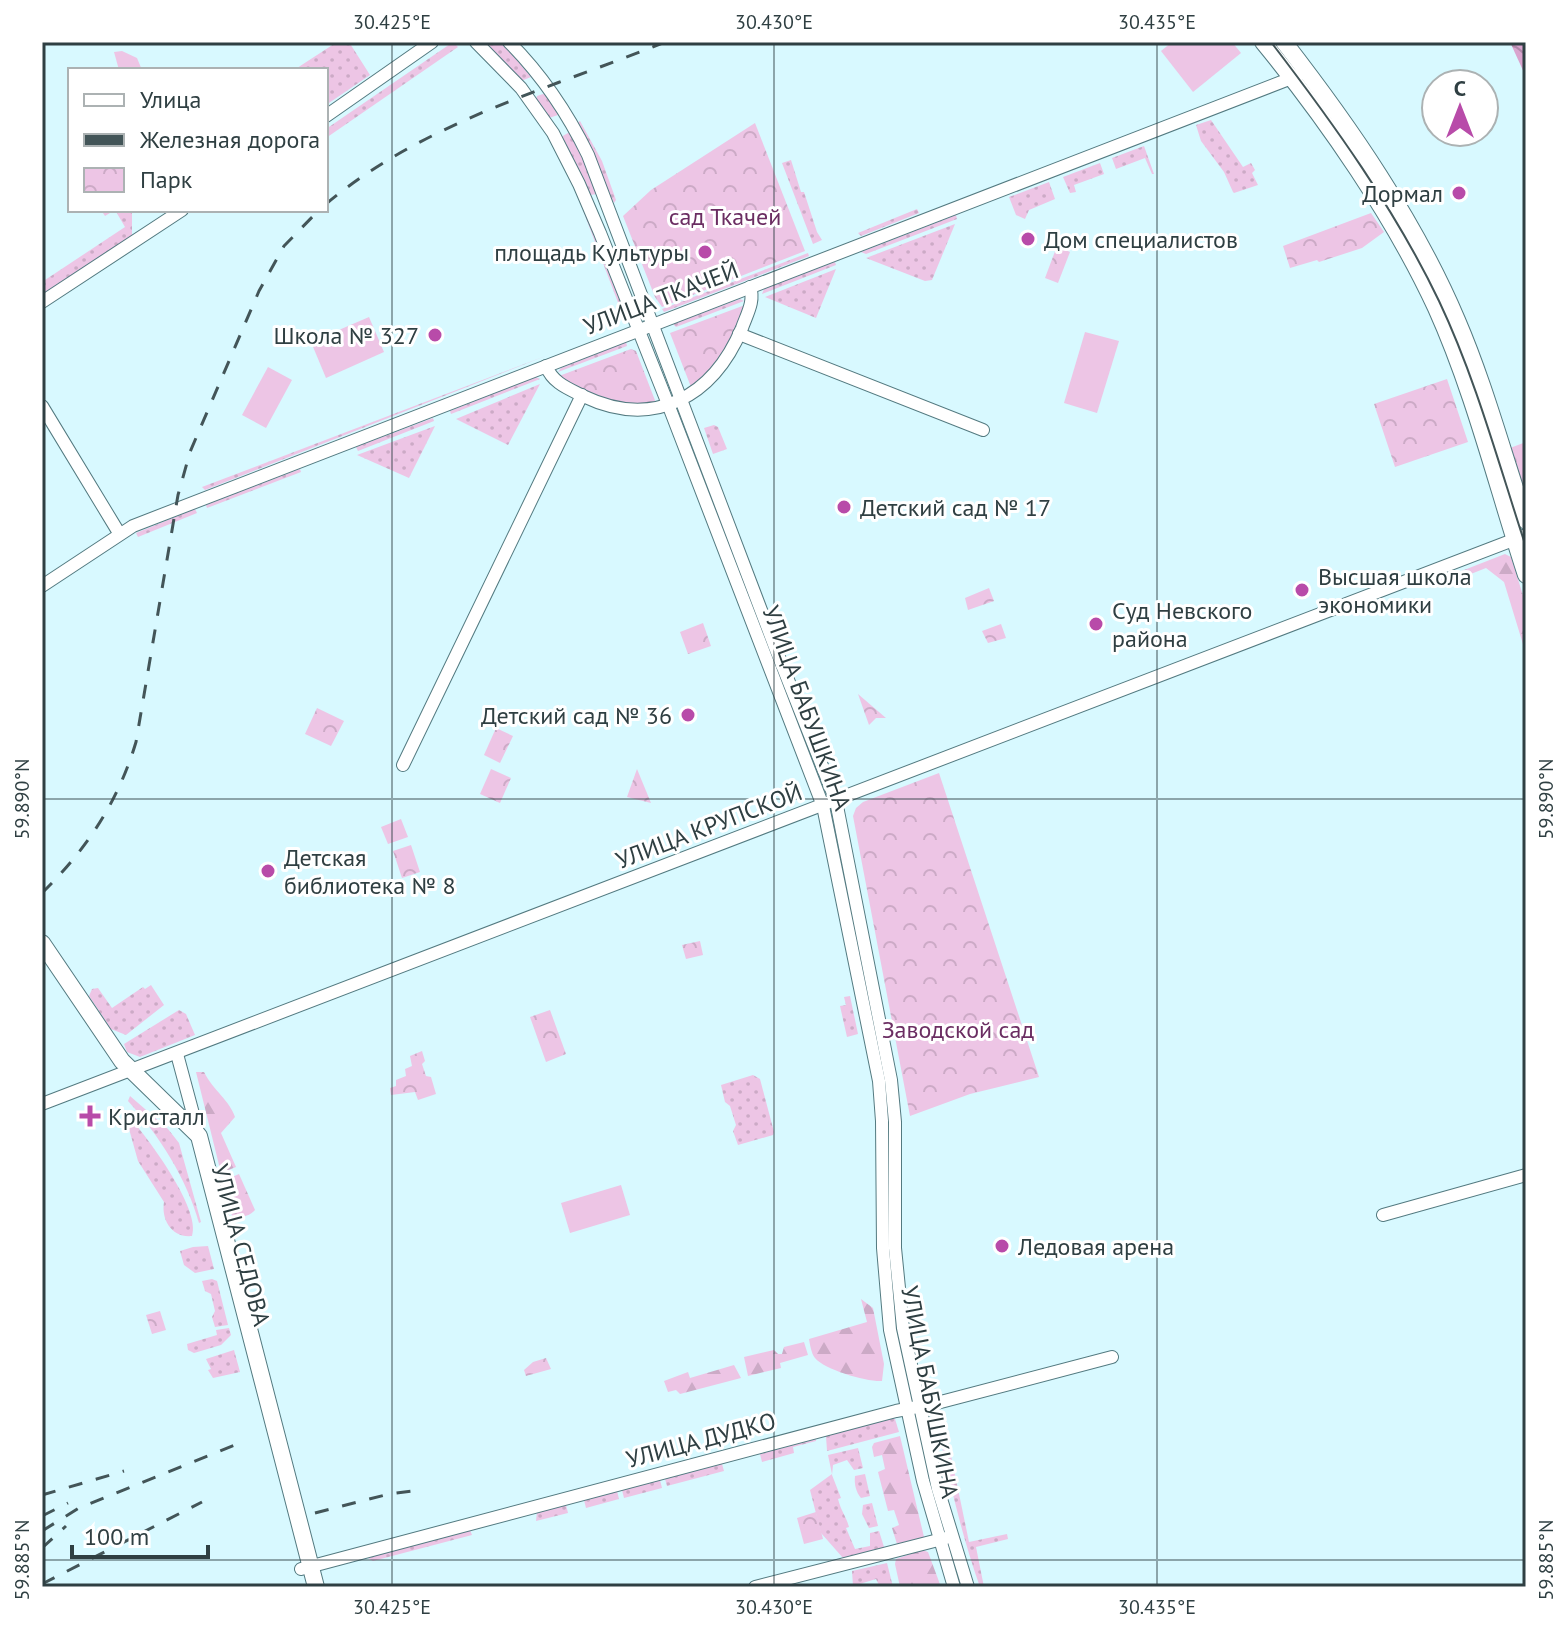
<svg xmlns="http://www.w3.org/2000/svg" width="1568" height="1629" viewBox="0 0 1568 1629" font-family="'PT Sans',sans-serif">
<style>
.grass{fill:url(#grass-dots)}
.forest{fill:url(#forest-firs)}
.park{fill:url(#park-crowns)}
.pitch{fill:#edc5e5}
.water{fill:url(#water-waves)}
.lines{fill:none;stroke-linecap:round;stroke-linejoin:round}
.minor-casing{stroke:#537a80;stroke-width:14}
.major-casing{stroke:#537a80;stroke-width:18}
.minor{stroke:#fff;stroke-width:12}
.major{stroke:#fff;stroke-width:16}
.tram{stroke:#435558;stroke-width:2}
.rail{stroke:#435558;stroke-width:3;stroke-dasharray:14 14;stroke-linecap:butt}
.ticks{fill:none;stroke:#2f3f42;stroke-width:2;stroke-opacity:0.45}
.poi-dot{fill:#b84ba9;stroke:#fff;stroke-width:3}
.labels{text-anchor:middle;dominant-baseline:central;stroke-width:6;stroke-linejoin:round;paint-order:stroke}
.poi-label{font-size:24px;fill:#2f3f42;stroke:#fff;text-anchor:start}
.park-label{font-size:24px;fill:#6b2d62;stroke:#fff}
.street-label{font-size:24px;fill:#2f3f42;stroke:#fff}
.neatline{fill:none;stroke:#2f3f42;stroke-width:3}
.ticks-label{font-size:20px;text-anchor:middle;fill:#2f3f42}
</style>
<defs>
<pattern id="grass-dots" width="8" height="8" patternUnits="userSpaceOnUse" patternTransform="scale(2)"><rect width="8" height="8" fill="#edc5e5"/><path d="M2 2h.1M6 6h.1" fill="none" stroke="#ccaac6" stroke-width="1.8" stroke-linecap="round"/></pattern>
<pattern id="forest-firs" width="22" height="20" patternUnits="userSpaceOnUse" patternTransform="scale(2)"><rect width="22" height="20" fill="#edc5e5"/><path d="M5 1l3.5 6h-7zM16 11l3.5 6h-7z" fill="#ccaac6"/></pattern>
<pattern id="park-crowns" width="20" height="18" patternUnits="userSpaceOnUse" patternTransform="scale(2)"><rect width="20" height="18" fill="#edc5e5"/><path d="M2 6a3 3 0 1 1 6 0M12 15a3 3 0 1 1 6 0" fill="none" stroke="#ccaac6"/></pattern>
<pattern id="water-waves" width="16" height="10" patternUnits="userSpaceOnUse" patternTransform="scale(2)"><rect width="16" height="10" fill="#d9a4ce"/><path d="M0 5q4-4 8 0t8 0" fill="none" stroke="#b087a9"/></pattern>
</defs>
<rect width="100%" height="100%" fill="#d8f9ff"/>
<g class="grass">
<polygon points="337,42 349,42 370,75 326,105 326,70 294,70"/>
<polygon points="453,42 458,47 326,138 326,129"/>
<polygon points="483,42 502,42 531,77 521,81"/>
<polygon points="543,94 546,95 558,115 549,118 536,100 537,96"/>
<polygon points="1211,120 1243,167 1251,163 1255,170 1252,173 1258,185 1234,193 1233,192 1224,172 1201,141 1196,125"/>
<polygon points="580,121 602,161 616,200 614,203 577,123"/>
<polygon points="568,133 571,133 583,154 597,194 590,195 561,137"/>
<polygon points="1144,146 1154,174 1152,174 1145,158 1116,169 1112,158"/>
<polygon points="791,160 801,192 804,192 817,232 822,240 813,244 782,163"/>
<polygon points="1100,163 1104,174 1074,185 1076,192 1070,193 1063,177"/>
<polygon points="1049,182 1055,199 1029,210 1025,219 1016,215 1009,197"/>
<polygon points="575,183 625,312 622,313 573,184"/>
<polygon points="917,209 919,213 861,236 858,233"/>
<polygon points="101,210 132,210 132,237 42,298 42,282 125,227 115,210 105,216"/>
<polygon points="956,215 957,219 866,254 861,252"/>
<polygon points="955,224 932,280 925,281 866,258"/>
<polygon points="808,253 809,256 664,312 662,309"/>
<polygon points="835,262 836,265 762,294 764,289"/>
<polygon points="836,269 816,318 765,297"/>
<polygon points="740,299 744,301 676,327 673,324"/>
<polygon points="626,342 627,346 558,372 561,368"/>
<polygon points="548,355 205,490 202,487"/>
<polygon points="536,377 540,379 451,414 450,411"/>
<polygon points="540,384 508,445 456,419"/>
<polygon points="433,418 434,421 358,451 356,447"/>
<polygon points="714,425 718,427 727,449 713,454 704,428"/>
<polygon points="435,426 409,478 357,455"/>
<polygon points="300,469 301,472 207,508 206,505"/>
<polygon points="195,509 197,513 138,537 136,533"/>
<polygon points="151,985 164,1005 126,1035 111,1029 89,996 92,989 98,988 112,1008 143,987 145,989"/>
<polygon points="850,996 858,1034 847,1037 840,1006 846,1005 844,997"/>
<polygon points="179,1010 186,1014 195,1035 140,1057 127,1052 124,1044"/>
<polygon points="753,1075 760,1079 774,1132 773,1135 738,1145 733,1131 736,1125 730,1106 725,1102 721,1085"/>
<path d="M130,1096L168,1129L179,1143L201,1222L199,1223C187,1179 159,1135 128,1101Z"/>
<path d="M124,1111C144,1132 202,1209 192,1236C172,1238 161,1220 164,1202L138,1161Z"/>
<polygon points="208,1246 214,1269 195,1273 184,1265 180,1251 193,1247"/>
<polygon points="212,1279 217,1281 228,1325 215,1327 212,1317 215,1311 211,1294 205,1291 202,1281"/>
<polygon points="229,1328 231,1335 221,1345 194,1353 188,1350 187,1344 217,1335 216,1330"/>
<polygon points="234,1350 240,1372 213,1378 208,1370 211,1369 206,1359"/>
<path d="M942,1412L969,1542L1007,1534L1008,1539L976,1547L984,1587H980C960,1531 948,1474 935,1416Z"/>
<polygon points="893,1418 895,1419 899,1432 827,1451 826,1436"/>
<polygon points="816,1439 816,1441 793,1447 794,1453 762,1462 760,1454"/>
<path d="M858,1448L863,1468L854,1470L847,1460L833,1465L832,1475L841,1498L838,1499C841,1511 846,1516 849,1527L846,1528L855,1549L870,1546V1533L879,1531L884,1547L843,1558L821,1533L810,1490L832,1474L828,1455Z"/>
<polygon points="722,1464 724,1471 667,1486 665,1479"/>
<path d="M865,1474L870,1496L861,1498C856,1492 854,1484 855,1476Z"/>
<polygon points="660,1480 662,1488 624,1498 622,1490"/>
<polygon points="617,1491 619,1499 586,1508 584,1500"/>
<polygon points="872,1503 878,1526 869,1528 862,1514 863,1505"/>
<polygon points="566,1505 568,1513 536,1521 537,1512"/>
<polygon points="470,1530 472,1535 373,1561 368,1558"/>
<polygon points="887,1563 893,1587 880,1587 876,1579 853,1586 852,1571"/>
</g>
<g class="forest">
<polygon points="1505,554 1511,557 1526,605 1526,654 1504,582 1486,568 1443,585 1441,579"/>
<path d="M196,1072H204C213,1090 230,1101 235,1117L221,1133L236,1167L221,1173Z"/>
<path d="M239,1174L255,1210C250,1216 239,1219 232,1216L223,1181Z"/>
<path d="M861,1299L873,1308L884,1364L882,1381C867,1382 825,1370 815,1358C811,1353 810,1344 809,1339L867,1322Z"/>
<polygon points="804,1342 808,1355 780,1363 781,1368 748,1376 744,1357 774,1350 778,1354 782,1354 784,1347"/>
<polygon points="734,1365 741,1378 680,1394 676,1390 668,1392 664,1381 688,1372 690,1378"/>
<polygon points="900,1436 924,1537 897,1544 892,1528 899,1525 894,1510 888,1511 878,1472 885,1469 882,1455 874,1457 872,1447 874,1443"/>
<polygon points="922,1550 928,1552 941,1587 900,1587 895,1564 896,1559"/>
</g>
<g class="park">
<polygon points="122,51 137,58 142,70 119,70 114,52"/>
<polygon points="755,123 805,251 662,307 655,297 623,216 651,190"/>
<polygon points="1371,213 1384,232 1362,248 1319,262 1317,260 1290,268 1283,246"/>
<polygon points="1057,246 1070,252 1058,283 1045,278"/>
<polygon points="745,305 726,354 691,387 670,333"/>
<path d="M631,349L636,351L656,403C621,408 593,394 562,381L559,376Z"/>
<polygon points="1447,379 1468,442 1395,467 1374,404"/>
<polygon points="1526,442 1526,499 1510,448"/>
<polygon points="989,588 994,601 968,610 965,598"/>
<polygon points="703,623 711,646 688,654 680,632"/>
<polygon points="1001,624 1006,638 988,643 982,631"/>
<polygon points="858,694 886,718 876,718 869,725"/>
<polygon points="317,708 344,721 331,746 305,734"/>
<polygon points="496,728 513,736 500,763 484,755"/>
<polygon points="491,769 511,778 500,803 480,794"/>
<polygon points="637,769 651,803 627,797"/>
<polygon points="939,773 1039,1077 970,1094 910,1116 853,816 856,808 863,802"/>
<polygon points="411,845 420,872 402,878 393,851"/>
<polygon points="700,941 703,955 686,959 682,945"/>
<polygon points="550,1010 566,1054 546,1062 530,1017"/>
<polygon points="422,1051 425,1061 422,1064 426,1076 431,1077 436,1094 418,1100 415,1092 391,1095 390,1088 396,1086 396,1080 406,1076 405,1069 412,1066 410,1056"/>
<polygon points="160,1311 166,1330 152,1334 146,1315"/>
<polygon points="546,1358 551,1369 526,1376 524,1370 533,1362"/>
<polygon points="816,1512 823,1539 804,1544 797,1518"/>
</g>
<g class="pitch">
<polygon points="1172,42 1232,42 1241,53 1193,92 1161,51"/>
<polygon points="369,317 384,352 326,378 311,342"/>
<polygon points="1085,332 1119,341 1097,413 1064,403"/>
<polygon points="268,367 292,380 266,428 242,415"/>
<polygon points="401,819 408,837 388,844 381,827"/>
<polygon points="621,1185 630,1215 570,1233 561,1203"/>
</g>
<polygon class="water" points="1510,42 1526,42 1526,77"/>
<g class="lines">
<g class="minor-casing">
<g id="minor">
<polyline points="476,42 521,88 553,133 579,184 600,233 668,404 823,806 879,1081 882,1121 883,1248 890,1330 923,1481 954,1587"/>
<path d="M509,42C541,74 568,114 588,155L775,647L836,801L891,1080L895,1122V1248L903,1328L938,1489L968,1587"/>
<polyline points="326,116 432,42"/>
<polyline points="42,302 182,210"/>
<polyline points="739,334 983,430"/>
<path d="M546,366C553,383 567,388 583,396C654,430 713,397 742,328C747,314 755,301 750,287"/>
<polyline points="42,406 119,533"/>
<polyline points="42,586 133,526 1297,76"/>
<polyline points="403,765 582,395"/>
<polyline points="177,1054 199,1136"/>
<polyline points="42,1104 1526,535"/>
<polyline points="1383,1215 1526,1175"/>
<polyline points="301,1569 896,1411 933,1404 1112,1357"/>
<polyline points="755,1587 946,1538"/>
</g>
</g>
<g class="major-casing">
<g id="major">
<path d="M1263,42C1327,120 1394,217 1436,308C1474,392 1497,487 1526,575"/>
<path d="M1284,42C1350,127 1415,221 1457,320C1485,385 1503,454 1526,521"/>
<polyline points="42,943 122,1061 199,1136 316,1587"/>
</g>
</g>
<use href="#minor" class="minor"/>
<use href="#major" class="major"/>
<path class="tram" d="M1271,42C1333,123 1395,209 1439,301C1476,379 1499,465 1526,547"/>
<g class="rail">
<path d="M326,204C424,122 549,89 665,42"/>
<path d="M42,893C87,849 118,802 136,742L178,495L190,452L259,291L284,246L319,210"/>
<polyline points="42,1495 124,1471"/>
<polyline points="315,1513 389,1494 413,1491"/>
<polyline points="42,1516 68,1503"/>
<polyline points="42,1531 79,1508 237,1444"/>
<polyline points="42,1548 66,1526"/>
<polyline points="42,1584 202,1502"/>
</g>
</g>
<path class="ticks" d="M392,42V1587M774,42V1587M1157,42V1587M42,799H1526M42,1560H1526"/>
<g class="poi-dot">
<circle cx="1459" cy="193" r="8"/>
<circle cx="1028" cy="239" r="8"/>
<circle cx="705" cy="252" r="8"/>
<circle cx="435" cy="335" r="8"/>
<circle cx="844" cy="507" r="8"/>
<circle cx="1302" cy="590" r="8"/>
<circle cx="1096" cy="624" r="8"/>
<circle cx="688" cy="715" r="8"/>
<circle cx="268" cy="871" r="8"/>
<path d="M86 1104h8v8h8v8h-8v8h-8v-8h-8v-8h8z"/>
<circle cx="1002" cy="1246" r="8"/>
</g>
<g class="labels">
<g class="poi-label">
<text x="1443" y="193" text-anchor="end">Дормал</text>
<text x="1044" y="239">Дом специалистов</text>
<text x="689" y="252" text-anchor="end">площадь Культуры</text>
<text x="419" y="335" text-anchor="end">Школа № 327</text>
<text x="860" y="507">Детский сад № 17</text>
<text x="1318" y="576">Высшая школа<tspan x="1318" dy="28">экономики</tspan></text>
<text x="1112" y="610">Суд Невского<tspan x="1112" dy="28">района</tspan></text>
<text x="672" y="715" text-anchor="end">Детский сад № 36</text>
<text x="284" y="857">Детская<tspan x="284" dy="28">библиотека № 8</tspan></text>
<text x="108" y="1116">Кристалл</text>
<text x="1018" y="1246">Ледовая арена</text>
</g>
<g class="park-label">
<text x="725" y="216">сад Ткачей</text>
<text x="958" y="1029">Заводской сад</text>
</g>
<g class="street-label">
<text transform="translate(661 298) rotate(-21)">УЛИЦА ТКАЧЕЙ</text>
<text transform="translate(807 708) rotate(70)">УЛИЦА БАБУШКИНА</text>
<text transform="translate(709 826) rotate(-21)">УЛИЦА КРУПСКОЙ</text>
<text transform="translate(241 1245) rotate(75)">УЛИЦА СЕДОВА</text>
<text transform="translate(930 1392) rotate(79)">УЛИЦА БАБУШКИНА</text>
<text transform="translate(701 1440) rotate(-15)">УЛИЦА ДУДКО</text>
</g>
</g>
<rect width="1568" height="1629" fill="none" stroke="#ffffff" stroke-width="88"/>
<rect x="68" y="68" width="260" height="144" fill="#ffffff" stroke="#acb2b3" stroke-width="2"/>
<rect x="84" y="94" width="40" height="12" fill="#ffffff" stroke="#acb2b3" stroke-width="2"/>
<text x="140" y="108" font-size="24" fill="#2f3f42">Улица</text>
<rect x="84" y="134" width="40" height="12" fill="#435558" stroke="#acb2b3" stroke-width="2"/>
<text x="140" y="148" font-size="24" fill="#2f3f42">Железная дорога</text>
<rect x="84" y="168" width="40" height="24" fill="url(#park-crowns)" stroke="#acb2b3" stroke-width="2"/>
<text x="140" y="188" font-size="24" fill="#2f3f42">Парк</text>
<g transform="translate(1460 108)"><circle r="38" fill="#ffffff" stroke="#acb2b3" stroke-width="2"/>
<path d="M0-6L14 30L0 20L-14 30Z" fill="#b84ba9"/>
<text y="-12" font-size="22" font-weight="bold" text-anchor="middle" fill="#2f3f42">С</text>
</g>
<path d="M72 1545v12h136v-12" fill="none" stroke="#2f3f42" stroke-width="4"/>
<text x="84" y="1545" font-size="24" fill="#2f3f42" stroke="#ffffff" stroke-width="6" paint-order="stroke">100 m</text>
<rect x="44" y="44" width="1480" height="1541" class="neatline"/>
<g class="ticks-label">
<text x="392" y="29">30.425°E</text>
<text x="774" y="29">30.430°E</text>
<text x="1157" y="29">30.435°E</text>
<text transform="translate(22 799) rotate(-90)" y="7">59.890°N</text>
<text transform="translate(1546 799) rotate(-90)" y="7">59.890°N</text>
<text transform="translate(22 1560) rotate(-90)" y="7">59.885°N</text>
<text transform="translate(1546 1560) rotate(-90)" y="7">59.885°N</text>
<text x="392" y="1614">30.425°E</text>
<text x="774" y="1614">30.430°E</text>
<text x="1157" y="1614">30.435°E</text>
</g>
</svg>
